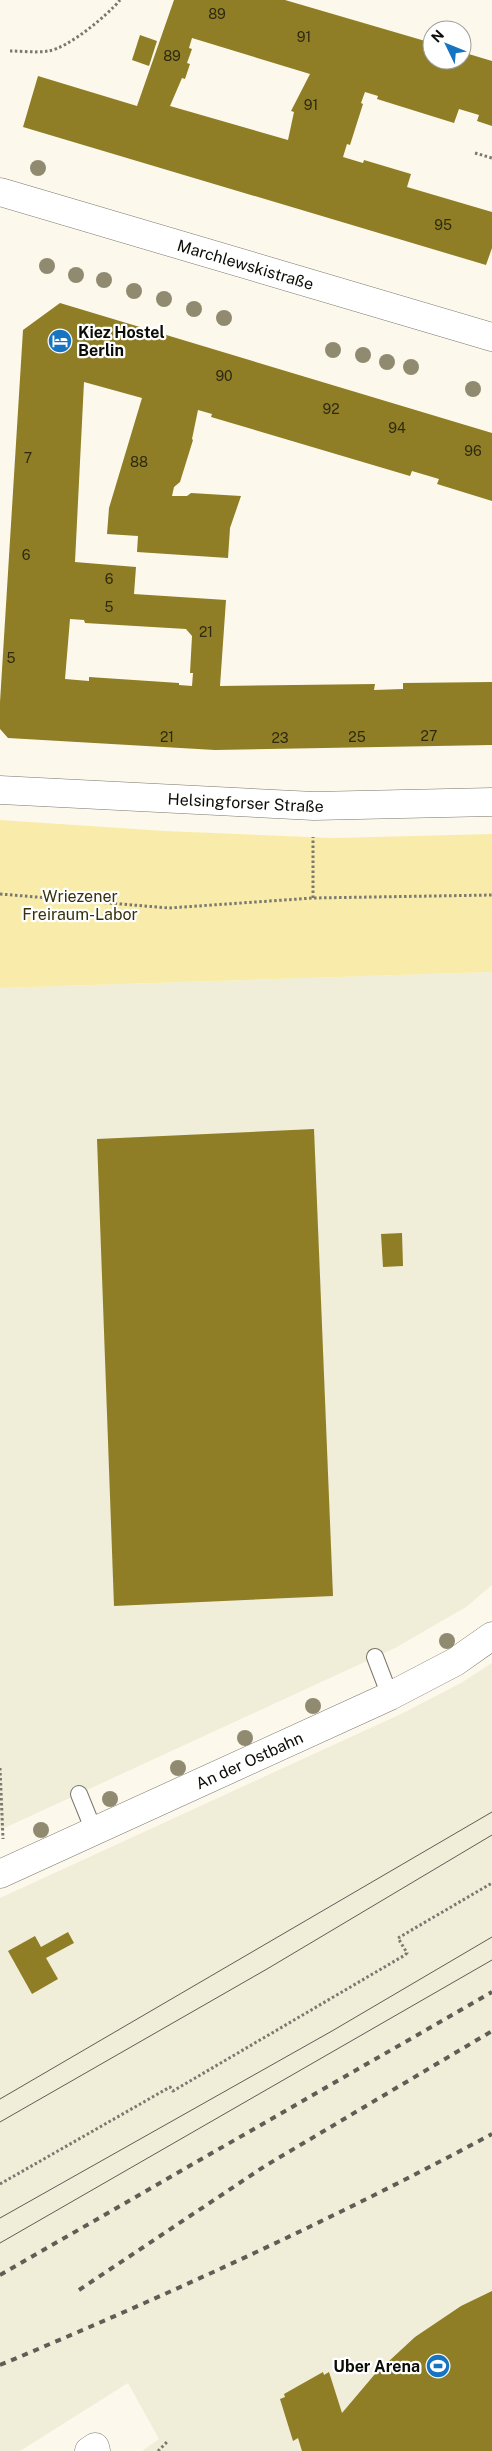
<svg xmlns="http://www.w3.org/2000/svg" width="492" height="2451" viewBox="0 0 492 2451" font-family="'Public Sans',sans-serif">
<style>
.built{fill:#f0edd9}
.green{fill:#f9ecaa}
.building{fill:#8f7e26;fill-rule:evenodd}
.lines{fill:none;stroke-linecap:round;stroke-linejoin:round}
.service-casing{stroke:#79766b;stroke-width:18}
.minor-casing{stroke:#79766b;stroke-width:29}
.path{stroke:#7a7970;stroke-width:3;stroke-dasharray:2.5 2.5;stroke-linecap:butt}
.service{stroke:#fff;stroke-width:16}
.minor{stroke:#fff;stroke-width:28}
.tram{stroke:#5f5e56;stroke-width:1}
.rail{stroke:#5f5e56;stroke-width:4;stroke-dasharray:6 6;stroke-linecap:butt}
.tree{fill:#908b70}
.labels{text-anchor:middle;dominant-baseline:central;stroke-width:4.5;stroke-linejoin:round;paint-order:stroke}
.number-label{font-size:14px;fill:#2e2910}
.street-label{font-size:16px;fill:#0d0d08;stroke:#fff}
.poi-label{font-size:16px;font-weight:bold;fill:#0d0d08;stroke:#fff;text-anchor:start}
.park-label{font-size:16px;fill:#38310b;stroke:#fff}
</style>
<rect width="100%" height="100%" fill="#fcf9ec"/>
<g class="built">
<polygon points="492,972 492,1585 466,1607 395,1648 0,1830 0,988"/>
<polygon points="492,1663 492,2451 142,2451 159,2439 128,2383 20,2451 0,2451 0,1898 403,1713 461,1683"/>
</g>
<polygon class="green" points="0,820 165,831 333,838 492,834 492,972 0,988"/>
<g class="building">
<path d="M174,0H285L432,43V60H462V52L492,61V126L477,121L479,115L459,109L454,123L377,99L378,96L365,92L361,103L363,104L350,145L347,144L343,157L363,163L364,160L411,174L407,187L492,212V248L486,265L23,127L38,76L137,106ZM192,38L310,74L291,111L294,112L288,140L170,106L182,78L185,79L190,64L187,63L192,49L189,48Z"/>
<polygon points="140,35 157,41 149,66 132,60"/>
<path d="M60,303L492,433V501L437,484L439,479L412,471L410,476L211,417L212,414L198,410L192,439L193,440L180,482L174,487L172,496H187L191,493L241,496L230,528L228,558L137,552L138,536L107,534L109,508L142,398L84,382L75,562L136,567L134,594L226,600L220,686L375,684L374,690L403,689V683L492,682V745L215,750L8,738L0,729V702L23,330ZM70,619L84,620L85,623L186,629L192,636L190,673H193L192,686L179,685V683L89,677V681L65,679Z"/>
<polygon points="314,1129 333,1596 114,1606 97,1139"/>
<polygon points="402,1233 403,1266 383,1267 381,1234"/>
<polygon points="68,1932 74,1943 46,1958 58,1979 32,1994 8,1951 35,1936 41,1947"/>
<polygon points="492,2291 492,2451 302,2451 298,2438 293,2441 280,2399 285,2397 284,2394 323,2372 324,2375 329,2372 342,2413 375,2374 415,2337 461,2306"/>
</g>
<g class="lines">
<g class="service-casing">
<g id="service">
<polyline points="375,1657 390,1696"/>
<polyline points="79,1794 94,1831"/>
</g>
</g>
<g class="minor-casing">
<g id="minor">
<path id="s1" d="M0,192L492,337"/>
<path id="s2" d="M0,790L314,806L492,802"/>
<path id="s3" d="M0,1874L390,1696L455,1662L492,1636"/>
<polyline points="89,2451 95,2447 96,2451"/>
</g>
</g>
<g class="path">
<path d="M10,51C22,51 36,53 48,51C67,49 108,15 120,0"/>
<polyline points="475,153 492,158"/>
<polyline points="0,894 169,908 313,898 492,895"/>
<polyline points="313,898 313,837"/>
<polyline points="0,1768 3,1839"/>
<polyline points="0,2184 170,2087 173,2091 405,1955 407,1953 398,1938 492,1883"/>
<polyline points="158,2451 168,2441"/>
</g>
<use href="#service" class="service"/>
<use href="#minor" class="minor"/>
<g class="tram">
<polyline points="0,2099 492,1812"/>
<polyline points="0,2122 267,1969 492,1835"/>
<polyline points="0,2218 332,2031 492,1937"/>
<polyline points="0,2243 492,1960"/>
</g>
<g class="rail">
<polyline points="0,2275 492,1992"/>
<polyline points="79,2290 265,2166 492,2031"/>
<path d="M0,2365C168,2295 332,2220 492,2134"/>
</g>
</g>
<g class="tree">
<circle cx="38" cy="168" r="8"/>
<circle cx="47" cy="266" r="8"/>
<circle cx="76" cy="275" r="8"/>
<circle cx="104" cy="280" r="8"/>
<circle cx="134" cy="291" r="8"/>
<circle cx="164" cy="299" r="8"/>
<circle cx="194" cy="309" r="8"/>
<circle cx="224" cy="318" r="8"/>
<circle cx="333" cy="350" r="8"/>
<circle cx="363" cy="355" r="8"/>
<circle cx="387" cy="362" r="8"/>
<circle cx="411" cy="367" r="8"/>
<circle cx="473" cy="389" r="8"/>
<circle cx="447" cy="1641" r="8"/>
<circle cx="313" cy="1706" r="8"/>
<circle cx="245" cy="1738" r="8"/>
<circle cx="178" cy="1768" r="8"/>
<circle cx="110" cy="1799" r="8"/>
<circle cx="41" cy="1830" r="8"/>
</g>
<defs>
<g id="hotel-disc" transform="scale(1.25)"><circle r="9.5" fill="#1774c1" stroke="#fff"/><path d="M-6-4.5h1.5V1H6V5H4.5V3h-9V5H-6ZM-4 0a1.8 1.8 0 1 1 3.6 0ZM.5 0V-2.5h3Q6-2.5 6 0Z" fill="#fff"/></g>
<g id="stadium-disc" transform="scale(1.25)"><circle r="9.5" fill="#1774c1" stroke="#fff"/><path d="M0-5a6.5 5 0 1 0 0 10a6.5 5 0 1 0 0-10ZM-3.5-1.8h7v3.6h-7Z" fill="#fff"/></g>
</defs>
<g fill-rule="evenodd">
<use href="#hotel-disc" x="60" y="341"/>
<use href="#stadium-disc" x="438" y="2366"/>
</g>
<g class="labels">
<g class="number-label">
<text x="217" y="14">89</text>
<text x="304" y="37">91</text>
<text x="172" y="56">89</text>
<text x="311" y="105">91</text>
<text x="443" y="225">95</text>
<text x="224" y="376">90</text>
<text x="331" y="409">92</text>
<text x="397" y="428">94</text>
<text x="473" y="451">96</text>
<text x="28" y="458">7</text>
<text x="139" y="462">88</text>
<text x="26" y="555">6</text>
<text x="109" y="579">6</text>
<text x="109" y="607">5</text>
<text x="206" y="632">21</text>
<text x="11" y="658">5</text>
<text x="429" y="736">27</text>
<text x="167" y="737">21</text>
<text x="357" y="737">25</text>
<text x="280" y="738">23</text>
</g>
<g class="street-label">
<text stroke="none"><textPath href="#s1" startOffset="256">Marchlewskistraße</textPath></text>
<text stroke="none"><textPath href="#s2" startOffset="246">Helsingforser Straße</textPath></text>
<text stroke="none"><textPath href="#s3" startOffset="274">An der Ostbahn</textPath></text>
</g>
<g class="poi-label">
<text x="78" y="332">Kiez Hostel<tspan x="78" dy="18">Berlin</tspan></text>
<text x="420" y="2366" text-anchor="end">Uber Arena</text>
</g>
<g class="park-label">
<text x="80" y="896">Wriezener<tspan x="80" dy="18">Freiraum-Labor</tspan></text>
</g>
</g>
<g transform="translate(447 45) rotate(313)"><circle r="24" fill="#ffffff" stroke="#9e9e9c"/>
<path d="M0-4L9 19L0 12L-9 19Z" fill="#1774c1"/>
<text y="-8" font-size="14" font-weight="bold" text-anchor="middle" fill="#0d0d08">N</text>
</g>
</svg>
